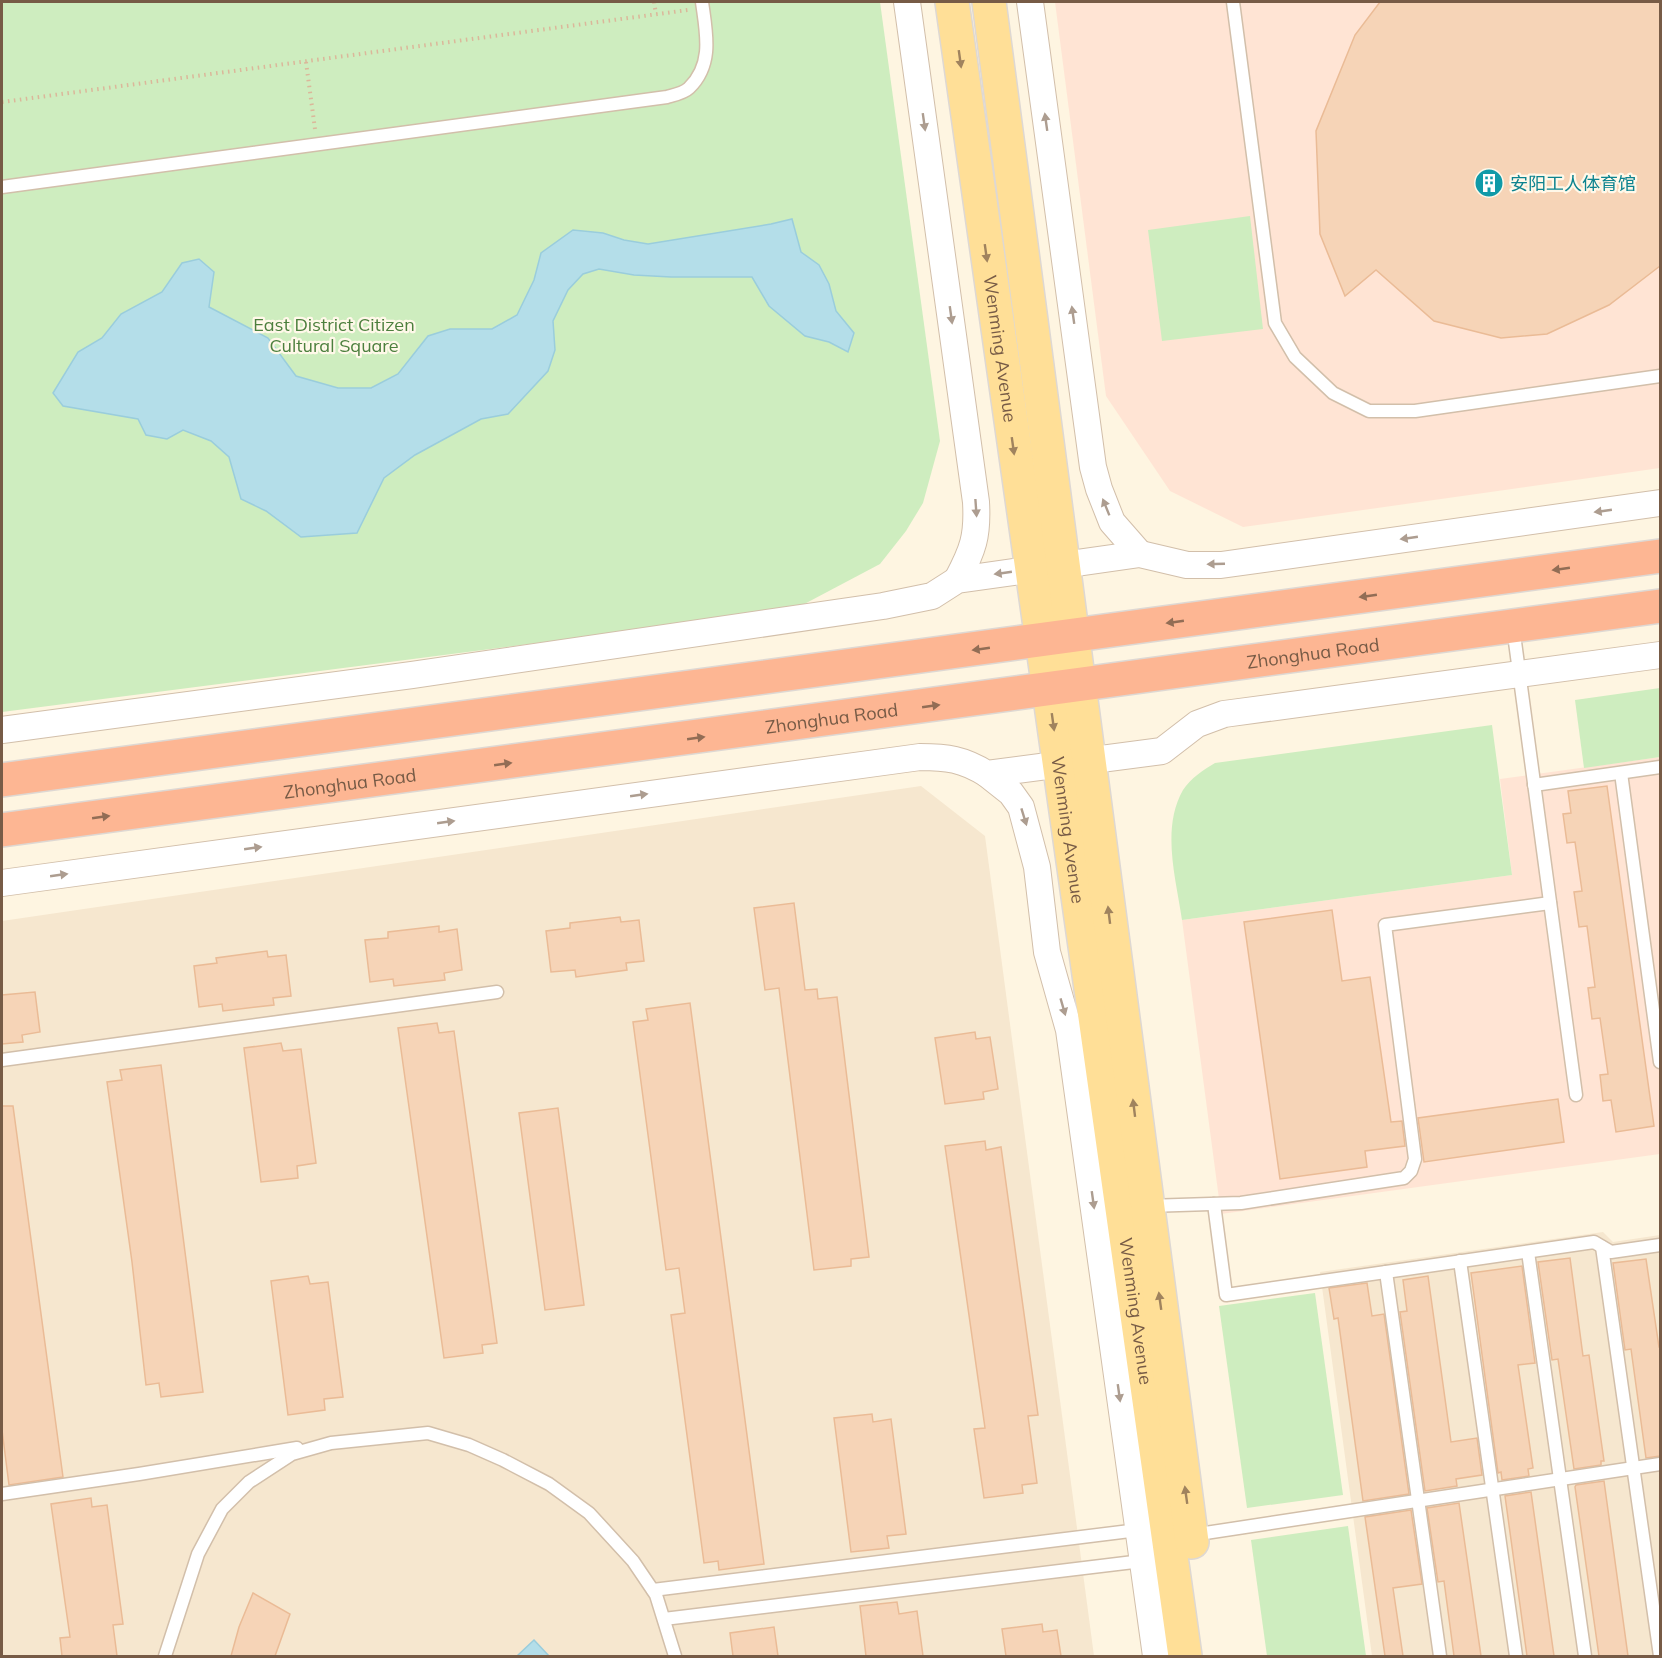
<svg xmlns="http://www.w3.org/2000/svg" width="1662" height="1658" viewBox="0 0 1662 1658" font-family="Mulish,'Noto Sans SC',sans-serif">
<style>
.residential{fill:#f6e7cf}
.commercial{fill:#ffe4d4}
.green{fill:#ceedbf}
.water{fill:#b4dee9;stroke:#9acddc;stroke-width:1.5}
.building{fill:#f6d4b7;stroke:#eabb96;stroke-width:1.5}
.lines{fill:none;stroke-linecap:round;stroke-linejoin:round}
.lane-casing{stroke:#d2bfaa;stroke-width:15}
.street-casing{stroke:#d2bfaa;stroke-width:28}
.primary-casing{stroke:#ded8d3;stroke-width:36}
.highway-casing{stroke:#ded8d3;stroke-width:36}
.path{stroke:#dbb79a;stroke-width:4;stroke-dasharray:1.5 4.5;stroke-linecap:butt}
.lane{stroke:#fff;stroke-width:12}
.street{stroke:#fff;stroke-width:26}
.primary{stroke:#ffdf97;stroke-width:33}
.highway{stroke:#fdb693;stroke-width:33}
.oneway{fill:#a0835e}
.oneway2{fill:#ad9d90}
.oneway3{fill:#926d55}
.labels{text-anchor:middle;dominant-baseline:central;stroke-width:4.5;stroke-linejoin:round;paint-order:stroke}
.culture-label{font-size:18px;fill:#0d838f;stroke:#fff8e9;text-anchor:start}
.park-label{font-size:18px;fill:#4c7f3d;stroke:#fff8e9}
.street-label{font-size:18px;fill:#775b46;stroke:#fff8e9}
</style>
<rect width="100%" height="100%" fill="#fef5e1"/>
<g class="residential">
<polygon points="921,786 985,836 1094,1656 2,1656 2,921"/>
<polygon points="1603,1232 1613,1242 1660,1235 1660,1656 1372,1656 1320,1272"/>
</g>
<g class="commercial">
<polygon points="1055,2 1660,2 1660,468 1243,527 1170,491 1106,396"/>
<polygon points="1660,757 1660,1154 1221,1214 1182,920 1512,875 1500,779"/>
</g>
<g class="green">
<polygon points="2,2 880,2 940,441 923,503 906,531 880,564 793,610 2,712"/>
<polygon points="1250,216 1263,329 1162,341 1148,230"/>
<polygon points="1660,688 1660,757 1584,768 1575,700"/>
<path d="M1492,725L1512,875L1182,920C1176,878 1161,829 1183,790C1191,778 1203,770 1215,763Z"/>
<polygon points="1315,1293 1343,1495 1247,1508 1219,1306"/>
<polygon points="1348,1526 1366,1656 1267,1656 1251,1540"/>
</g>
<g class="water">
<polygon points="792,219 801,252 819,265 829,284 836,311 854,333 848,352 829,342 805,336 769,306 752,277 671,277 634,275 599,269 583,274 568,290 553,321 555,350 548,371 508,414 481,419 415,455 384,478 357,533 301,537 266,511 241,499 229,457 211,441 183,430 167,439 146,435 138,419 63,406 53,393 78,352 102,338 121,314 162,292 182,263 199,259 214,272 209,307 268,338 296,376 338,388 371,388 398,374 428,336 450,329 492,329 517,315 534,280 541,253 573,230 603,233 624,240 648,244 771,224"/>
<polygon points="534,1640 549,1656 517,1656"/>
</g>
<g class="building">
<polygon points="1380,2 1660,2 1660,266 1609,305 1547,334 1501,338 1434,321 1376,270 1345,296 1320,234 1316,131 1355,35"/>
<polygon points="1607,786 1654,1126 1616,1132 1611,1100 1603,1101 1600,1075 1608,1074 1600,1018 1592,1019 1588,988 1595,987 1587,926 1579,927 1574,892 1582,891 1575,842 1567,843 1563,814 1571,813 1568,791"/>
<polygon points="794,903 805,990 817,989 818,999 837,997 869,1257 851,1259 851,1266 814,1270 779,988 765,990 754,908"/>
<polygon points="1332,910 1342,981 1370,977 1391,1122 1402,1121 1405,1146 1365,1151 1367,1167 1280,1179 1244,922"/>
<polygon points="620,917 621,922 639,920 644,961 626,963 627,970 576,977 575,970 551,972 546,931 570,928 570,923"/>
<polygon points="439,926 439,932 457,929 462,970 444,973 445,980 394,986 393,979 370,982 365,940 388,938 388,932"/>
<polygon points="267,951 268,957 286,955 291,996 273,998 274,1005 223,1011 222,1004 199,1007 194,966 217,963 216,958"/>
<polygon points="35,992 40,1032 22,1035 23,1042 2,1044 2,995"/>
<polygon points="690,1003 764,1564 719,1570 718,1561 704,1563 671,1315 685,1313 679,1268 666,1270 633,1022 648,1020 646,1009"/>
<polygon points="437,1023 439,1033 454,1031 497,1343 482,1345 483,1353 444,1358 398,1028"/>
<polygon points="975,1032 976,1039 990,1037 998,1089 983,1092 984,1099 945,1104 935,1038"/>
<polygon points="281,1043 283,1051 301,1049 316,1163 297,1166 298,1178 261,1182 244,1048"/>
<polygon points="161,1065 203,1392 161,1397 159,1383 146,1385 132,1262 107,1082 122,1080 120,1070"/>
<polygon points="1558,1099 1564,1142 1424,1162 1418,1118"/>
<polygon points="2,1106 13,1106 63,1477 9,1485 2,1430"/>
<polygon points="558,1108 584,1305 545,1310 519,1113"/>
<polygon points="985,1141 986,1150 1001,1147 1038,1415 1028,1416 1037,1483 1022,1485 1023,1493 984,1498 974,1429 985,1428 945,1146"/>
<polygon points="1570,1258 1583,1356 1589,1355 1604,1461 1601,1461 1601,1465 1574,1469 1558,1359 1552,1360 1538,1262"/>
<polygon points="1646,1259 1659,1347 1660,1347 1660,1456 1646,1458 1631,1349 1625,1350 1613,1263"/>
<polygon points="1522,1266 1535,1363 1518,1365 1533,1468 1528,1469 1529,1476 1502,1480 1501,1472 1498,1473 1471,1273"/>
<polygon points="308,1276 310,1284 328,1282 343,1397 324,1399 325,1410 288,1415 271,1281"/>
<polygon points="1428,1276 1451,1442 1477,1438 1482,1475 1456,1479 1457,1486 1425,1491 1400,1312 1407,1311 1403,1280"/>
<polygon points="1367,1283 1372,1316 1384,1314 1409,1494 1363,1501 1338,1318 1334,1319 1329,1288"/>
<polygon points="872,1414 873,1422 891,1419 906,1534 887,1536 889,1548 851,1552 834,1418"/>
<polygon points="1604,1481 1628,1656 1599,1656 1575,1487 1576,1485"/>
<polygon points="1531,1492 1554,1656 1527,1656 1505,1496"/>
<polygon points="91,1498 92,1507 107,1505 123,1624 113,1625 117,1656 62,1656 60,1638 70,1637 51,1504"/>
<polygon points="1459,1503 1481,1656 1454,1656 1444,1581 1438,1582 1427,1508"/>
<polygon points="1411,1510 1422,1584 1393,1588 1403,1656 1385,1656 1365,1517"/>
<polygon points="253,1593 290,1614 275,1656 231,1656 239,1627"/>
<polygon points="897,1602 899,1614 917,1611 923,1656 866,1656 860,1606"/>
<polygon points="1042,1624 1043,1632 1057,1630 1061,1656 1006,1656 1002,1629"/>
<polygon points="774,1627 778,1656 733,1656 730,1633"/>
</g>
<g class="lines">
<g class="lane-casing">
<g id="lane">
<polyline points="1233,2 1275,323 1295,357 1333,393 1369,411 1415,411 1660,376"/>
<path d="M2,187L667,97C674,95 684,93 689,88C714,64 706,32 702,2"/>
<polyline points="1513,627 1576,1095"/>
<polyline points="1621,773 1660,1062"/>
<polyline points="1534,785 1660,767"/>
<polyline points="2,1060 497,992"/>
<polyline points="1214,1204 1226,1295 1594,1242 1611,1252 1660,1245"/>
<polyline points="1148,1206 1241,1203 1404,1178 1411,1171 1415,1159 1385,925 1550,903"/>
<polyline points="1602,1247 1660,1656"/>
<polyline points="1528,1252 1585,1656"/>
<polyline points="1460,1261 1516,1656"/>
<polyline points="1386,1272 1440,1656"/>
<polyline points="2,1494 139,1474 297,1448"/>
<polyline points="1192,1535 1660,1464"/>
<polyline points="653,1590 1138,1530"/>
<polyline points="664,1619 1142,1561"/>
<polyline points="165,1656 198,1554 222,1509 249,1482 292,1454 331,1443 428,1433 469,1445 503,1460 549,1484 589,1513 633,1561 656,1595 675,1656"/>
</g>
</g>
<g class="street-casing">
<g id="street">
<path d="M907,2L976,502C978,536 973,550 957,580"/>
<polyline points="1030,2 1093,467 1099,489 1112,522 1140,554"/>
<polyline points="2,730 412,675 883,606 932,596 957,580 1140,554 1187,565 1221,565 1660,503"/>
<polyline points="987,774 1011,793 1021,807 1037,867 1047,952 1069,1030 1156,1656"/>
<path d="M2,883L920,757C947,757 963,759 987,774L1162,751L1197,724L1224,714L1660,655"/>
</g>
</g>
<g class="primary-casing">
<g id="primary">
<path id="s1" d="M952,2L1185,1656"/>
<polyline points="989,2 1192,1542"/>
</g>
</g>
<g class="highway-casing">
<g id="highway">
<polyline points="2,780 1660,556"/>
<path id="s2" d="M2,830L1660,606"/>
</g>
</g>
<g class="path">
<polyline points="654,2 656,14"/>
<polyline points="306,62 315,129"/>
<polyline points="2,102 688,10"/>
</g>
<use href="#lane" class="lane"/>
<use href="#street" class="street"/>
<use href="#primary" class="primary"/>
<use href="#highway" class="highway"/>
</g>
<defs><path id="oneway-solid" d="M-6-.8H1V-3.2L6.5 0L1 3.2V.8H-6Z" transform="scale(1.5)"/></defs>
<g class="oneway">
<use href="#oneway-solid" transform="translate(960 59) rotate(82)"/>
<use href="#oneway-solid" transform="translate(986 253) rotate(82)"/>
<use href="#oneway-solid" transform="translate(1013 446) rotate(82)"/>
<use href="#oneway-solid" transform="translate(1053 722) rotate(82)"/>
<use href="#oneway-solid" transform="translate(1109 915) rotate(-97)"/>
<use href="#oneway-solid" transform="translate(1134 1108) rotate(-97)"/>
<use href="#oneway-solid" transform="translate(1160 1301) rotate(-98)"/>
<use href="#oneway-solid" transform="translate(1186 1495) rotate(-98)"/>
</g>
<g class="oneway2">
<use href="#oneway-solid" transform="translate(924 122) rotate(82)"/>
<use href="#oneway-solid" transform="translate(1046 122) rotate(-98)"/>
<use href="#oneway-solid" transform="translate(951 315) rotate(82)"/>
<use href="#oneway-solid" transform="translate(1073 315) rotate(-98)"/>
<use href="#oneway-solid" transform="translate(1106 507) rotate(-112)"/>
<use href="#oneway-solid" transform="translate(976 508) rotate(86)"/>
<use href="#oneway-solid" transform="translate(1603 511) rotate(172)"/>
<use href="#oneway-solid" transform="translate(1409 538) rotate(172)"/>
<use href="#oneway-solid" transform="translate(1216 564) rotate(178)"/>
<use href="#oneway-solid" transform="translate(1003 573) rotate(172)"/>
<use href="#oneway-solid" transform="translate(639 795) rotate(-8)"/>
<use href="#oneway-solid" transform="translate(1024 817) rotate(73)"/>
<use href="#oneway-solid" transform="translate(446 822) rotate(-8)"/>
<use href="#oneway-solid" transform="translate(253 848) rotate(-8)"/>
<use href="#oneway-solid" transform="translate(59 875) rotate(-8)"/>
<use href="#oneway-solid" transform="translate(1063 1007) rotate(74)"/>
<use href="#oneway-solid" transform="translate(1093 1200) rotate(82)"/>
<use href="#oneway-solid" transform="translate(1119 1393) rotate(82)"/>
</g>
<g class="oneway3">
<use href="#oneway-solid" transform="translate(1561 569) rotate(172)"/>
<use href="#oneway-solid" transform="translate(1368 596) rotate(172)"/>
<use href="#oneway-solid" transform="translate(1175 622) rotate(172)"/>
<use href="#oneway-solid" transform="translate(981 649) rotate(172)"/>
<use href="#oneway-solid" transform="translate(931 706) rotate(-8)"/>
<use href="#oneway-solid" transform="translate(696 738) rotate(-8)"/>
<use href="#oneway-solid" transform="translate(503 764) rotate(-8)"/>
<use href="#oneway-solid" transform="translate(101 817) rotate(-8)"/>
</g>
<defs>
<g id="building-disc" transform="scale(1.5)"><circle r="9.5" fill="#0f9aa8" stroke="#fff8e9"/><path d="M-4-6H4V6H1V3H-1V6H-4ZM-2.5-4.3h1.7v1.8h-1.7ZM.8-4.3h1.7v1.8H.8ZM-2.5-1h1.7V.8h-1.7ZM.8-1h1.7V.8H.8Z" fill="#fff"/></g>
</defs>
<g fill-rule="evenodd">
<use href="#building-disc" x="1489" y="183"/>
</g>
<g class="labels">
<g class="culture-label">
<text x="1510" y="183">安阳工人体育馆</text>
</g>
<g class="park-label">
<text x="334" y="324">East District Citizen<tspan x="334" dy="21">Cultural Square</tspan></text>
</g>
<g class="street-label">
<text stroke="none"><textPath href="#s1" startOffset="350">Wenming Avenue</textPath></text>
<text stroke="none"><textPath href="#s2" startOffset="1323">Zhonghua Road</textPath></text>
<text stroke="none"><textPath href="#s2" startOffset="837">Zhonghua Road</textPath></text>
<text stroke="none"><textPath href="#s2" startOffset="351">Zhonghua Road</textPath></text>
<text stroke="none"><textPath href="#s1" startOffset="836">Wenming Avenue</textPath></text>
<text stroke="none"><textPath href="#s1" startOffset="1322">Wenming Avenue</textPath></text>
</g>
</g>
<rect width="1662" height="1658" fill="none" stroke="#775b46" stroke-width="6"/>
</svg>
